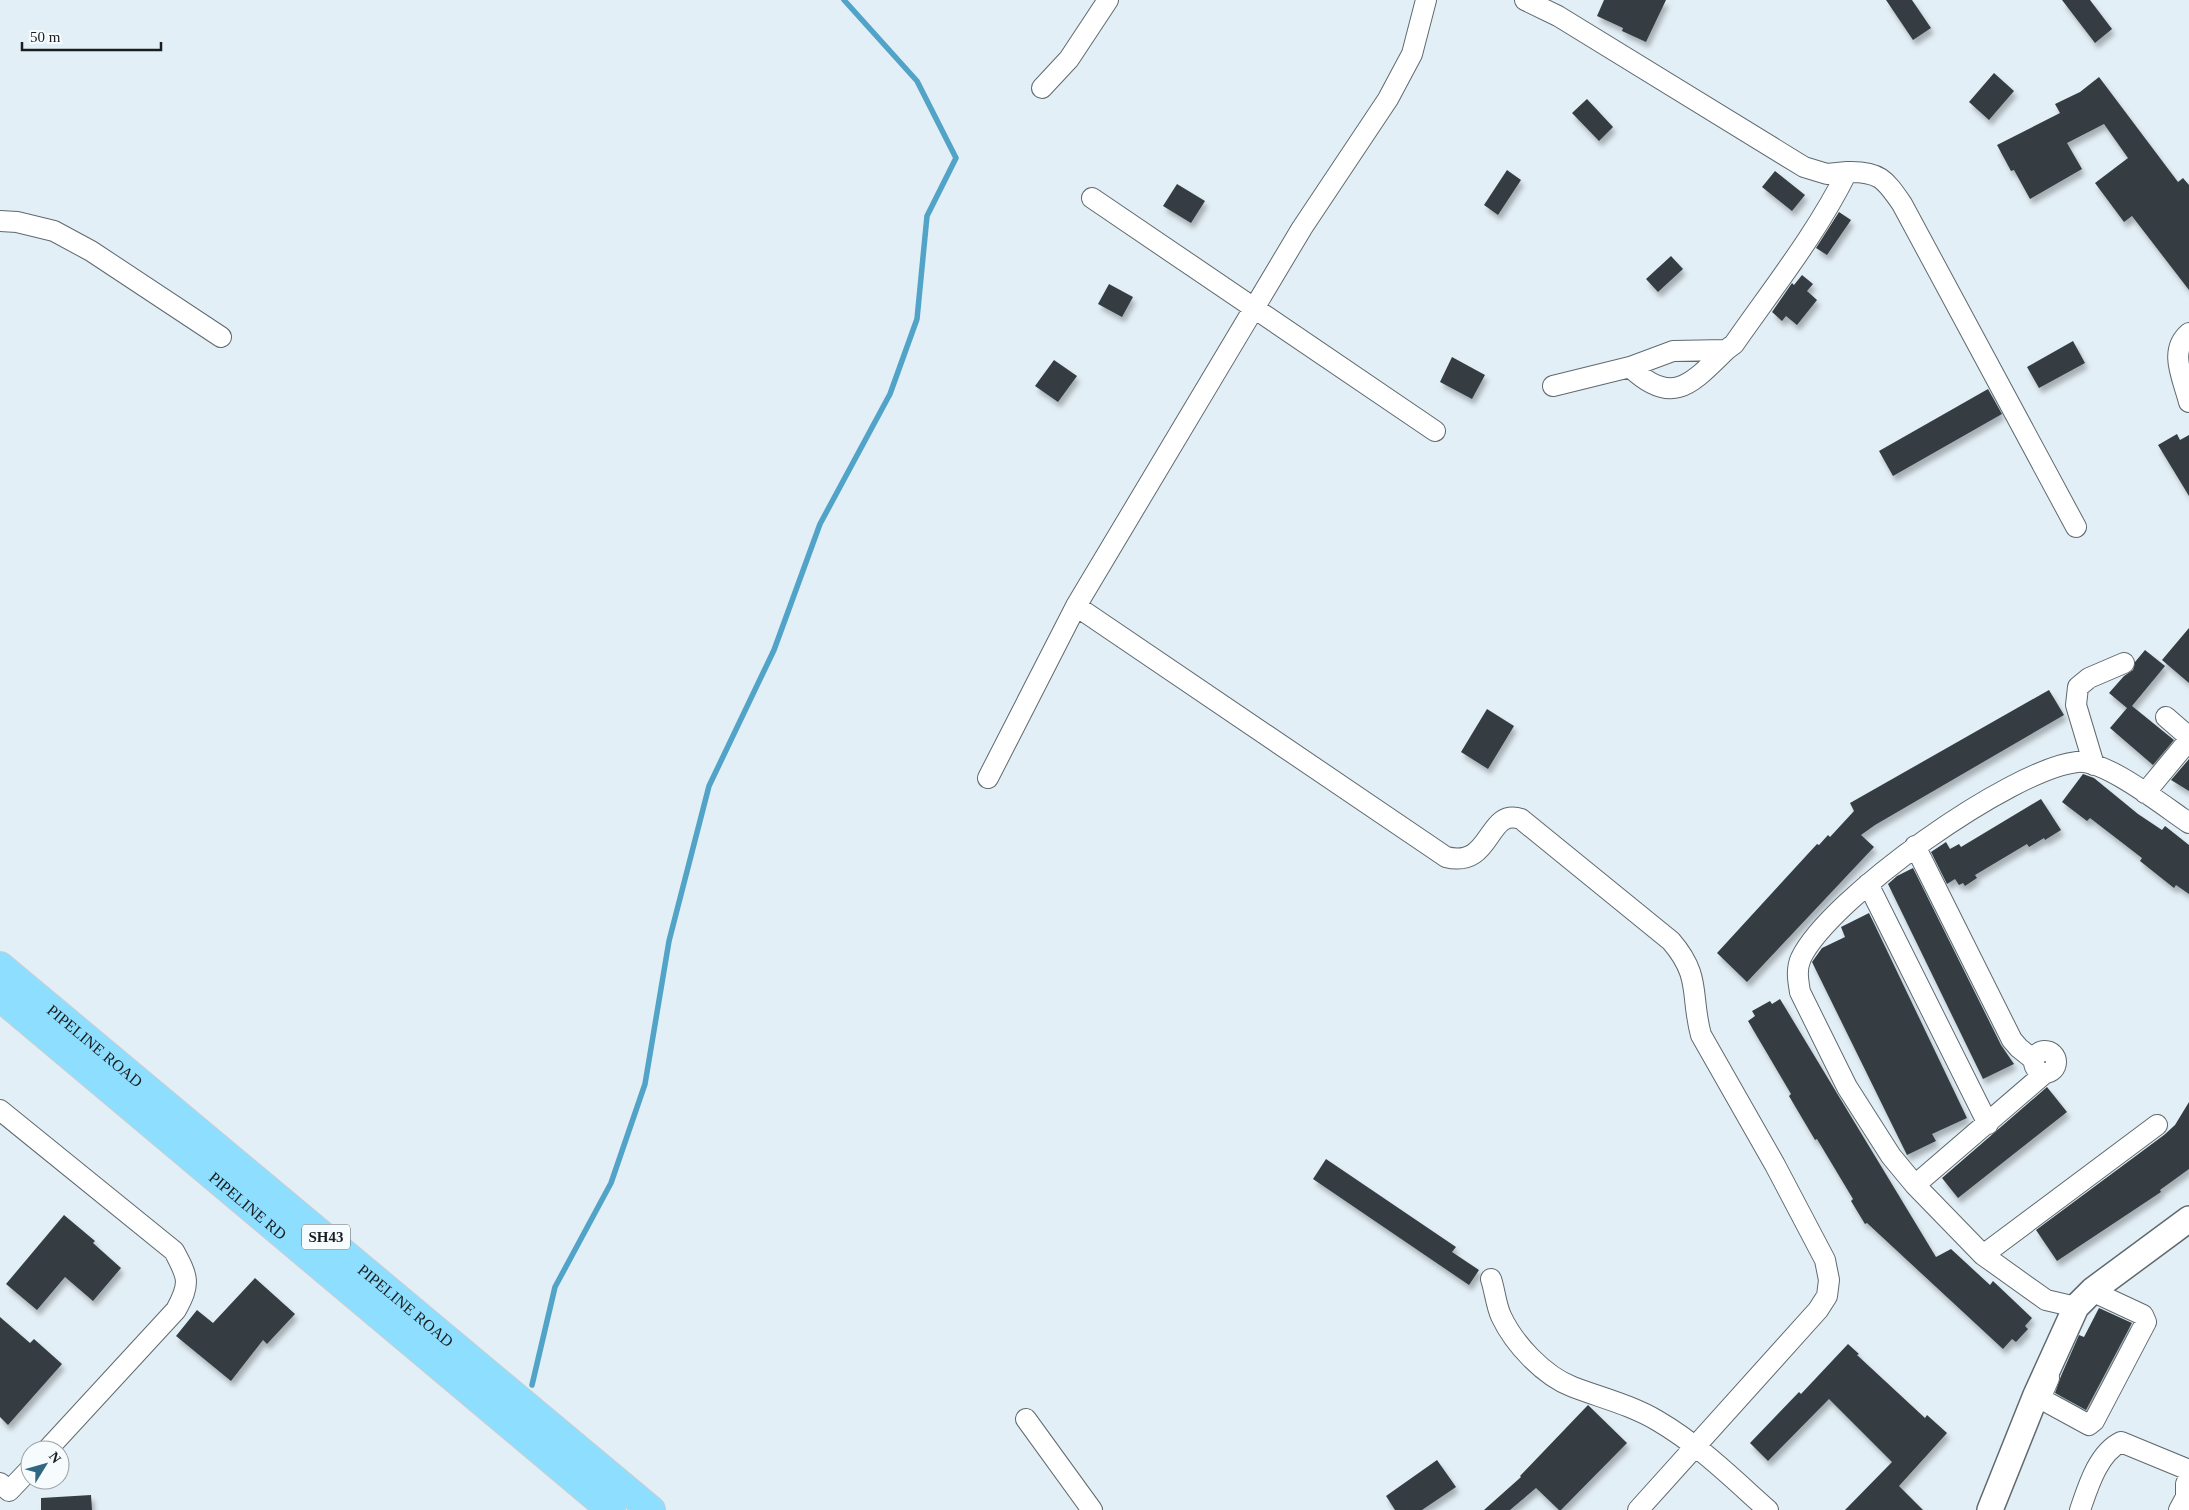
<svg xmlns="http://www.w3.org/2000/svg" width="2189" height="1510" font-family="'Times New Roman',serif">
	<defs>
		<filter id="shadow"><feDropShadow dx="3" dy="5.5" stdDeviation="2.5" flood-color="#0004"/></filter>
	</defs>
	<rect width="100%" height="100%" fill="#e3eff6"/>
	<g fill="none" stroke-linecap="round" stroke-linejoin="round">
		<path stroke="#51a3c7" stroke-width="5.5" d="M532 1385 555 1287 611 1183 645 1084 669 941 709 786 774 650 820 524 890 394 917 319 927 216 956 158 917 81 844 0"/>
	</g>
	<path fill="#343e43" filter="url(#shadow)" d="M1604 0H1666L1646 42 1622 31 1623 28 1597 16Z
		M1886 0H1912L1931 28 1913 40Z
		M2062 0H2090L2112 29 2095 43Z
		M1994 73 2014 91 1989 120 1969 102Z
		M2099 77 2178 182 2183 178 2189 185V290L2132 216 2124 222 2095 183 2128 158 2104 124 2067 143 2082 169 2030 199 2014 170 2011 171 1997 145 2060 113 2055 104 2080 92Z
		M1587 99 1613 127 1599 141 1572 113Z
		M1507 170 1521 180 1498 215 1484 205Z
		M1775 171 1805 195 1792 211 1762 187Z
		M1177 184 1205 201 1191 223 1163 206Z
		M1839 212 1851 220 1827 255 1816 248Z
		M1671 256 1683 269 1658 292 1646 279Z
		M1802 275 1813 284 1807 291 1817 300 1797 325 1786 316 1782 321 1772 312 1792 283 1794 285Z
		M1109 284 1133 297 1122 317 1098 304Z
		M2073 341 2085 363 2039 388 2027 367Z
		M1452 357 1485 375 1472 399 1440 382Z
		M1054 360 1077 376 1058 402 1035 386Z
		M1988 389 2002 414 1893 476 1879 451Z
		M2177 434 2180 440 2189 435V496L2158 445Z
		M2189 628V683L2162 660Z
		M2145 650 2165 666 2132 706 2174 740 2153 765 2110 728 2127 708 2109 693 2124 676 2133 670 2135 662Z
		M2049 690 2064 715 1875 825 1861 835 1874 847 1747 982 1717 953 1817 844 1819 845 1828 835 1830 837 1854 811 1850 803Z
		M1487 709 1514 726 1488 769 1461 752Z
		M2189 759V791L2171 780Z
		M2083 774 2094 778 2138 814 2162 830 2165 826 2189 845V894L2176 885 2174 888 2140 861 2142 858 2090 818 2087 821 2062 802Z
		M2041 799 2061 830 2045 840 2044 838 2029 847 2027 844 1975 875 1977 878 1965 886 1963 883 1959 885 1955 879 1947 884 1931 852 1946 842 1950 849 1959 844 1961 847Z
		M1913 868 2001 1045 2014 1064 1983 1079 1888 884 1897 876Z
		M1869 913 1967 1118 1932 1134 1936 1141 1907 1155 1812 962 1822 948 1845 937 1841 927Z
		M1780 999 1936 1257 1951 1249 1990 1285 1993 1281 2032 1318 2025 1326 2028 1329 2016 1342 2012 1339 2003 1349 1867 1223 1865 1224 1851 1201 1853 1199 1817 1139 1815 1140 1789 1096 1791 1094 1748 1021 1755 1016 1752 1011 1770 1001 1772 1004Z
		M2047 1087 2067 1112 1958 1198 1942 1178Z
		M2189 1102V1169L2160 1190 2161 1192 2057 1261 2036 1230 2164 1135 2175 1125Z
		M1326 1159 1456 1247 1452 1252 1479 1270 1469 1285 1313 1179Z
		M64 1215 95 1241 93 1243 121 1268 93 1301 65 1277 37 1310 6 1284Z
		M255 1278 295 1314 267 1344 263 1340 231 1381 176 1336 197 1310 213 1323Z
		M2099 1308 2132 1323 2086 1410 2055 1393 2061 1376 2079 1335 2084 1337Z
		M0 1317 30 1343 34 1339 62 1364 8 1425 0 1417Z
		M1848 1344 1859 1354 1857 1355 1925 1418 1927 1415 1947 1433 1899 1486 1923 1510H1845L1892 1462 1829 1399 1768 1461 1750 1443 1799 1392 1801 1394Z
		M1588 1405 1627 1443 1561 1510H1559L1536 1488 1510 1510H1484L1521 1477 1520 1476Z
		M1437 1460 1456 1487 1422 1510H1395L1386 1496Z
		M91 1495 92 1510H41V1498Z"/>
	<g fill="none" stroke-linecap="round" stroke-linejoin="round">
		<defs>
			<path id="minor" d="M1525 0 1558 16 1804 167 1827 174 1847 172C1817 233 1773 288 1734 344L1726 350 1673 351 1630 367 1553 386
				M1042 88 1069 59 1108 0
				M1847 172C1879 171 1885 179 1902 204L2076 527
				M1092 198 1435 431
				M0 221 17 222 54 231 91 251 221 337
				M2189 333C2168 351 2183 378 2189 402
				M1630 367C1673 408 1692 383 1726 350
				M1076 606 1446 857C1493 869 1486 807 1521 819L1671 941C1702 977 1690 995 1701 1035L1775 1165 1825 1260 1829 1280 1827 1296 1818 1310 1638 1510
				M2166 717 2189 737
				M2094 765 2076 705 2078 687 2089 678 2124 663
				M988 778 1076 606 1302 228 1388 99 1412 54 1426 0
				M2145 793 2189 740
				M1915 846 2012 1040 2019 1048 2034 1060
				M1868 884 1988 1124
				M2034 1062a11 11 0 1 1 22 0a11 11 0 1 1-22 0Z
				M0 1110 174 1251C188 1277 191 1283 176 1310L47 1450
				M1915 1185 2044 1074
				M1983 1255 2157 1125
				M1491 1279C1495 1291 1496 1305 1501 1316 1514 1344 1544 1376 1573 1387 1602 1398 1631 1405 1658 1421 1699 1445 1733 1479 1768 1510
				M2076 1307 2046 1300 1983 1255 1915 1185 1891 1156 1847 1087 1800 992C1798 980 1796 969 1801 958 1830 898 2011 769 2077 762 2105 759 2165 807 2189 823
				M2049 1378 2043 1392 2042 1397 2045 1401 2089 1425 2094 1421 2146 1322 2143 1315 2098 1294
				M1026 1419 1092 1510
				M0 1483 9 1491 30 1469
				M2080 1510C2088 1487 2098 1453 2121 1442L2189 1470
				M2179 1510 2186 1497V1484L2189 1478"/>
			<path id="tertiary" d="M1990 1510 2036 1395 2076 1307 2093 1290 2189 1219"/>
			<g id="primary">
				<path id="s1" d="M0 966 651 1510"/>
				<path id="s2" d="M0 997 611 1510"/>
			</g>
		</defs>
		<use href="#minor" stroke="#5f6a6f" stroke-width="22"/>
		<use href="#tertiary" stroke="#5f6a6f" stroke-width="28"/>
		<use href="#primary" stroke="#cccdce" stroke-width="30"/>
		<use href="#minor" stroke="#fff" stroke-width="20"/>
		<use href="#tertiary" stroke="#fff" stroke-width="25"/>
		<use href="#primary" stroke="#8edfff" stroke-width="28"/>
	</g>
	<g text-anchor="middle" stroke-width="5" stroke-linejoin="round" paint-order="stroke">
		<rect fill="#f6fbfe" stroke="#5b6062" stroke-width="1" x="302" y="1224.5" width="48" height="25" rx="4"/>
		<g font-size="15" font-weight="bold" fill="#191d1f">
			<text x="326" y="1242">SH43</text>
		</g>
		<g font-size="16" fill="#191d1f" stroke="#f6fbfe">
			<text dy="6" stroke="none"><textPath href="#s1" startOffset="124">PIPELINE ROAD</textPath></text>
			<text dy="6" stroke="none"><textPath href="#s2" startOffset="324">PIPELINE RD</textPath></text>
			<text dy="6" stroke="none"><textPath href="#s1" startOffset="529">PIPELINE ROAD</textPath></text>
		</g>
	</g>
	<g transform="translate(45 1465) rotate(53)"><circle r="24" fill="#f6fbfe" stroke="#9ea2a5"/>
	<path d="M0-4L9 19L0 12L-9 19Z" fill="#2f6882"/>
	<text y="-8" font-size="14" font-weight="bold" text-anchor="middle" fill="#191d1f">N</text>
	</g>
	<path d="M22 42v8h139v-8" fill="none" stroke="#191d1f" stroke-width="2.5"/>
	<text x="30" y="42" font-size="15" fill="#191d1f" stroke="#f6fbfe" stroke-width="4" paint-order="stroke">50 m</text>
</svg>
